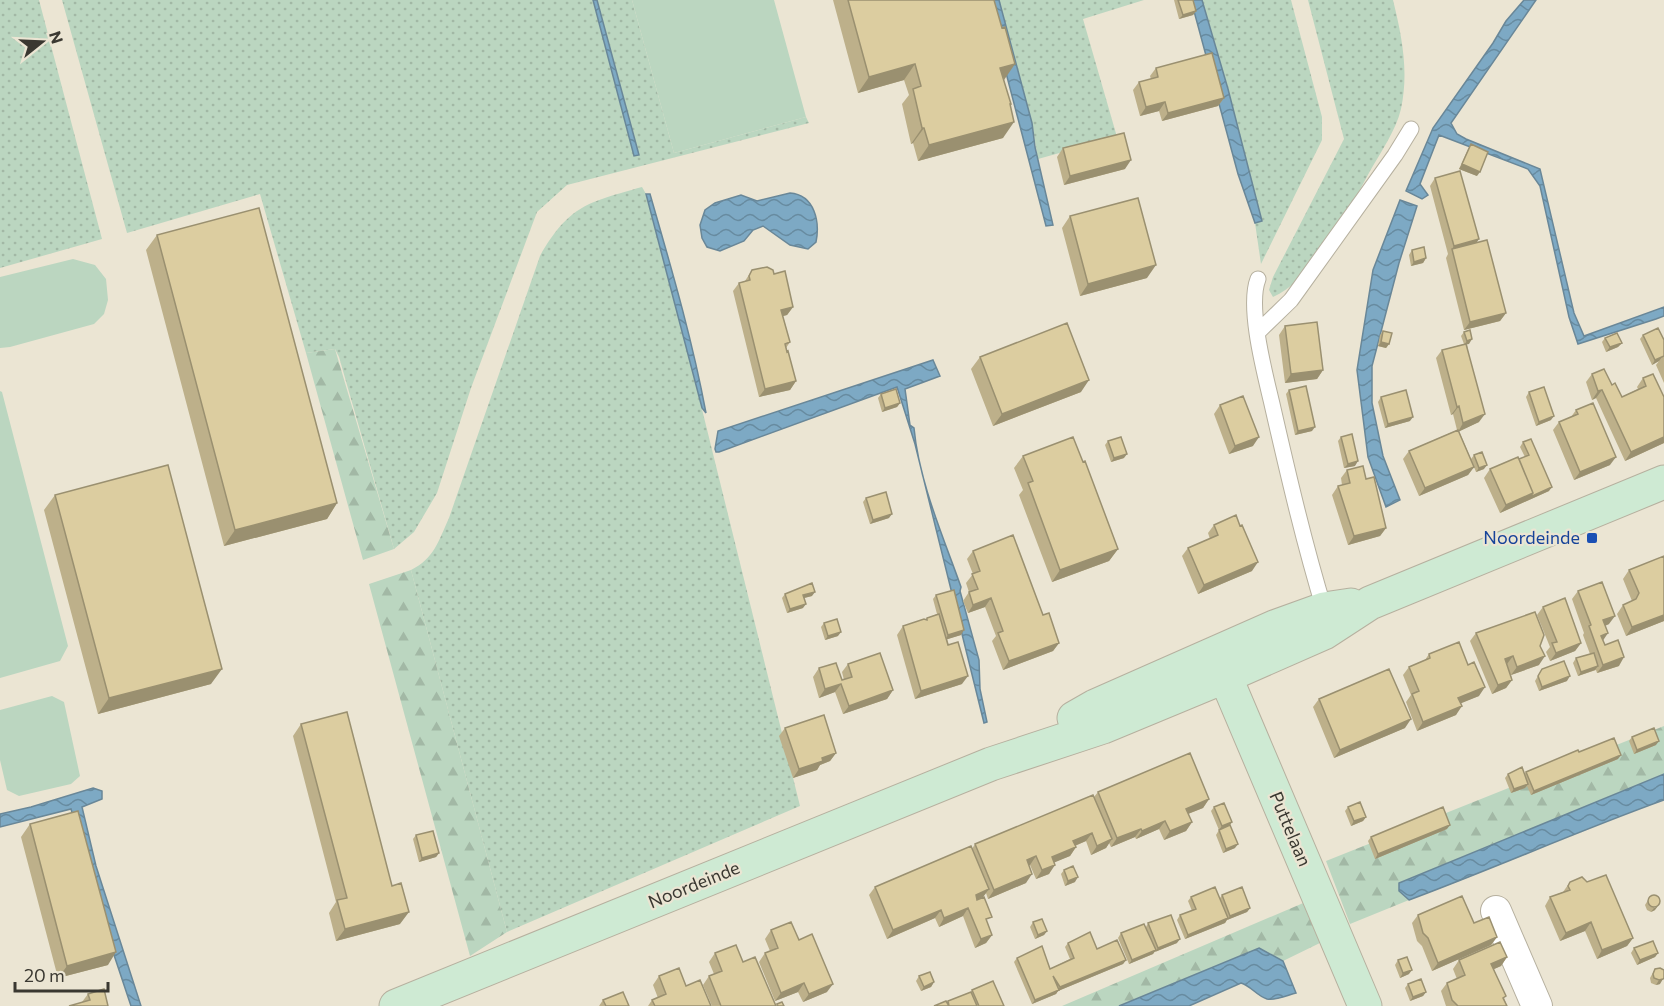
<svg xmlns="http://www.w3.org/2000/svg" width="1664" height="1006" font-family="Commissioner,sans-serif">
	<defs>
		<pattern id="grass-dots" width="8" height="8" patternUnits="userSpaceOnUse" patternTransform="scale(1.5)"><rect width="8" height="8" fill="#bbd6c0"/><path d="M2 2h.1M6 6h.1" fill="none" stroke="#a2b8a5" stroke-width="1.8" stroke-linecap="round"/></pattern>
		<pattern id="forest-firs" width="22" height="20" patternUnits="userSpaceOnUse" patternTransform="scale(1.5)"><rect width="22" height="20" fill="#bbd6c0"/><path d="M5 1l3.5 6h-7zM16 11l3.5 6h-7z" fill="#a2b8a5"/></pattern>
		<pattern id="water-waves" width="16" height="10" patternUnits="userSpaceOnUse" patternTransform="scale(1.5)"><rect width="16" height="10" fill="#7da9c4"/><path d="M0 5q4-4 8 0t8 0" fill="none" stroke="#678ba0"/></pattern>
	</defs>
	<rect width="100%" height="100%" fill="#ebe5d3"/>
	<path fill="url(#grass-dots)" d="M0 0H39L102 239 0 268Z
		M62 0H593L634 156 639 155 597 0H632L674 153 806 117 809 123 567 185 537 212 471 388 437 493 414 532 394 549 339 357 335 349 306 353 260 194 127 233Z
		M999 0H1144L1083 19 1117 137 1038 159 1032 123Z
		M1202 0H1291L1322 117V140L1261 264 1255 223 1261 221 1228 89Z
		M1308 0H1393C1402 37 1409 71 1401 109 1396 130 1381 152 1370 171 1349 210 1315 278 1273 297L1269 290 1273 277 1344 139Z
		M642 187 646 194 678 312 800 806 507 932 411 570C434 559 439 540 449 518L540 256C569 205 589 202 642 187Z"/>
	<path fill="url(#forest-firs)" d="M335 349 394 549 363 560 306 353Z
		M411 570 507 932 470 956 369 584Z
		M1664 726V774L1399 883V891L1409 900 1350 924 1326 861Z
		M1308 901 1324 941 1283 961 1259 948 1119 1006H1062Z"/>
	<path fill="#bbd6c0" d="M632 0H774L806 117 674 153Z
		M73 259 95 265 106 279 108 300 104 314 94 324 10 347 0 348V277Z
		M0 391 2 392 68 646 60 661 0 678Z
		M52 696 64 702 80 776 71 784 19 796 7 790 0 760V710Z"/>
	<path fill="url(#water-waves)" stroke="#698798" stroke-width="1.5" d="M593 0H597L639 155 634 156Z
		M987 0H999L1032 123 1035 147 1053 225 1046 226Z
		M1191 0H1202L1228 89 1262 221 1255 223 1238 174Z
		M1524 0H1536L1451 123 1457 134 1466 139 1540 169 1574 313 1584 336 1664 307V316L1656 319 1578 344 1569 317 1540 186 1528 169 1439 135 1420 184 1428 195 1422 199 1406 191 1433 128 1493 43 1506 21Z
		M790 193C815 195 820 222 816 242L808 249 790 245 763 226 753 230 744 241 720 251 707 247 702 238 700 225 705 210 715 203 741 195 757 201Z
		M646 194H650C671 267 692 338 706 413L702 408Z
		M1400 200 1417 206 1399 263 1372 366V403L1383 456 1400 500 1386 507 1368 457 1357 370 1373 270Z
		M933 360 940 376 905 389 910 425 914 428C919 482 943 536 961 587L960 591 979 660 980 689 987 722 984 723 915 444 897 387 719 452H716L715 449 718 431Z
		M1664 774V800C1578 831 1495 868 1409 900L1399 891V883Z
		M93 788 102 791V799L82 807 96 866 141 1006H131L114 955 71 809 0 827V814L31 807Z
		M1259 948 1283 961 1296 993C1288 995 1275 1001 1267 999 1257 996 1251 986 1241 983L1189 1006H1119Z"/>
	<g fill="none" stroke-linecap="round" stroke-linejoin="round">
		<defs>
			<path id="lane" d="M1258 279C1247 307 1265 374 1272 404 1288 474 1304 543 1325 612
				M1258 332 1291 300 1395 155 1411 129"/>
			<path id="street" d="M1496 911 1537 1006"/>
			<path id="secondary" d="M1217 657 1365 1006
				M1074 718 1095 706 1274 627 1324 609 1351 605
				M396 1006 991 764 1103 727 1226 676 1324 633 1370 603 1664 482"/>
		</defs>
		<use href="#lane" stroke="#b6b09f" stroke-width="17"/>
		<use href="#street" stroke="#b6b09f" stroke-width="32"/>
		<use href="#secondary" stroke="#b6b09f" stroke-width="35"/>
		<use href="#lane" stroke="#fff" stroke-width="15"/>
		<use href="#street" stroke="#fff" stroke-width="30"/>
		<use href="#secondary" stroke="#ceead3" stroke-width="33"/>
	</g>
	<path fill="#bdb08a" d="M833 0H994L1004 80 1010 106 1003 138 918 161 913 143 911 144 902 104 909 95 904 80 858 93Z
		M1174 0H1193L1196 11 1193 15 1179 19Z
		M1156 68 1224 98 1218 106 1162 121 1159 111 1140 116 1133 90 1139 82 1151 79 1150 76Z
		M1471 144 1477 176 1459 169 1468 149Z
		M1063 148 1125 169 1064 185 1057 157Z
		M1435 178 1476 243 1506 313 1500 321 1464 330 1446 258 1448 254 1430 186Z
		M1070 216 1147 278 1080 296 1062 228Z
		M157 235 337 503 327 519 224 546 146 250Z
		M1412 250 1426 258 1423 263 1411 266 1409 255Z
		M752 270 774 274 793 307 787 315 783 316 790 342 786 348 796 381 790 390 759 397 733 291 739 283 745 281Z
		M1285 326 1323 370 1317 379 1285 383 1279 335Z
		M1383 331 1389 344 1386 348 1378 346 1380 335Z
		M1464 332 1469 344H1467L1479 422 1459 431 1471 459 1474 455 1484 469 1476 472 1474 467 1468 475 1419 496 1403 459 1409 451 1457 430 1453 414 1451 415 1436 358 1442 350 1464 344 1461 336Z
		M1643 335 1664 340V383L1656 365 1659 361 1652 365 1640 339Z
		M1605 338 1622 343 1618 347 1606 352 1602 342Z
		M980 357 1081 392 993 426 971 369Z
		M1592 374 1612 385 1622 397 1638 389 1637 387 1643 378 1653 374 1664 443 1625 461 1596 398 1592 400 1586 382Z
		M1289 390 1312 431 1295 435 1286 394Z
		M1529 392 1551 420 1536 426 1526 397Z
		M881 394 900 403 897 407 882 412 878 398Z
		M1381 397 1410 421 1385 428 1378 402Z
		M1220 405 1253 446 1229 454 1214 414Z
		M1576 410 1610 465 1574 480 1553 430 1559 422 1571 417Z
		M1341 437 1355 466 1344 468 1338 441Z
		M1108 441 1124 458 1111 462 1105 445Z
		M1523 442 1549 491 1500 513 1484 478 1490 469 1525 457 1520 447Z
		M1023 456 1118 549 1109 561 1052 582 1019 495 1023 490 1014 468Z
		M1347 470 1366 479 1386 528 1380 536 1348 545 1332 495 1338 486 1342 485 1341 478Z
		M55 495 211 684 98 714 44 510Z
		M866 498 889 518 870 524 863 502Z
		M1214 525 1252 571 1198 594 1182 556 1188 548 1210 539 1208 533Z
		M973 551 1043 615 1059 643 1053 651 1003 670 992 641 996 636 985 607 968 613 963 601 969 592 966 583 973 574 967 559Z
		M1629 570 1664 621 1626 636 1617 614 1623 605 1632 601 1623 579Z
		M1578 591 1609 624 1605 626 1603 640 1605 645 1619 666 1597 673 1596 670 1578 676 1573 663 1576 658 1590 654 1583 635 1584 633 1572 599Z
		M785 594 812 596 804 598 803 608 787 613 782 598Z
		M936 595 961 635 947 639 962 684 915 699 897 635 903 626 925 620 927 618 937 614 933 599Z
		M1543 607 1581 643 1575 651 1550 661 1546 652 1550 647 1537 615Z
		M824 623 838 636 825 640 821 627Z
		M1476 633 1540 646 1539 665 1511 675 1512 680 1506 688 1492 694 1470 641Z
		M1429 654 1479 696 1460 703 1456 715 1417 731 1406 702 1411 695 1403 675 1409 667 1425 660Z
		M848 664 893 690 887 699 843 714 835 692 819 698 813 677 819 668 842 680H844L842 672Z
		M1542 669 1567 681 1539 691 1535 681Z
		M1319 699 1405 728 1334 758 1313 707Z
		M301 724 400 924 336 941 329 913 336 902 293 736Z
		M785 728 836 753 830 761 820 765 817 770 793 778 779 736Z
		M1632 737 1656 745 1634 754 1629 741Z
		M1579 752 1618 759 1531 795 1527 786 1525 788 1511 793 1505 778 1508 774 1525 773 1526 772Z
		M1098 792 1209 799 1203 808 1188 814 1192 822 1186 831 1164 840 1159 829 1136 839 1135 837 1111 847 1109 843 1106 848 1091 855 1086 841 1075 846 1076 847 1070 856 1054 862 1049 874 1036 879 1030 865 1028 866 1026 883 988 899 986 893 983 897 987 923 992 935 986 943 975 948 963 916 939 927 935 918 887 939 869 895 875 887 972 849 975 844 1094 797Z
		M1214 807 1232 822 1229 826 1235 848 1223 853 1216 835 1219 830 1211 811Z
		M1348 807 1366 817 1363 821 1351 826 1345 811Z
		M30 824 108 965 58 978 21 837Z
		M1447 829 1375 859 1368 841 1371 837Z
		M416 835 439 853 436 857 419 862 413 839Z
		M1064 870 1075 882 1065 886 1061 874Z
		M1570 882 1633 938 1627 946 1597 959 1585 931 1560 941 1545 906 1550 897 1563 892Z
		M1222 895 1250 908 1247 912 1227 920 1225 923 1185 939 1177 920 1180 915 1192 911 1188 901 1191 897 1220 898Z
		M1650 897 1655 910 1651 912 1647 910 1645 905Z
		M1418 915 1474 923 1497 937 1491 945 1432 971 1422 946 1417 941 1412 923Z
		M1033 922 1047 931 1044 935 1035 939 1030 927Z
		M1148 923 1177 943 1154 952 1153 954 1129 964 1118 938 1121 933 1146 927Z
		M771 930 799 940 827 992 803 1002 798 992 775 1001 759 962 765 953 770 951 765 939Z
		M1068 943 1097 949 1126 960 1123 964 1058 991 1056 994 1032 1004 1014 962 1017 958 1050 969 1070 959 1065 947Z
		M1634 948 1658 953 1655 957 1637 965 1631 953Z
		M715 953 743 962 776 1006 777 1004 784 1006H712L703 985 709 976 714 974 709 962Z
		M1507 957 1501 966 1494 969 1507 1006H1446L1441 991 1447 983 1457 979 1453 969 1459 960Z
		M1398 960 1409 974 1400 978 1395 965Z
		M1655 969 1660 984 1656 985 1651 983 1650 978Z
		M659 976 686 986 711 1006H648L652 1000 658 998 653 985Z
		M919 976 934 982 931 987 921 991 916 981Z
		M1408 984 1426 992 1423 996 1410 1001 1405 988Z
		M972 990 1004 1006H934L947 1003 948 1001 971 992Z
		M88 994 108 1006 82 1002Z
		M603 1000 629 1006H599Z"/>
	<path fill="#9a9070" d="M1196 11 1193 15 1179 19 1183 15Z
		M915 64 904 80 858 93 869 77Z
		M1015 64 1004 80 1000 68Z
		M1224 98 1218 106 1162 121 1168 113Z
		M1165 102 1159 111 1140 116 1146 107Z
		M1014 122 1003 138 918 161 929 145Z
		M922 128H924L913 143 911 144Z
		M1131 160 1125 169 1064 185 1070 176Z
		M1462 164 1480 172 1477 176 1459 169Z
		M1479 239 1473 248 1452 249 1448 255 1454 246Z
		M1426 258 1423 263 1411 266 1414 262Z
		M1156 265 1147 278 1080 296 1088 284Z
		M793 307 787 315 775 318 781 310Z
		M1506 313 1500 321 1464 330 1470 322Z
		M1472 339 1469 344 1464 345 1467 341Z
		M1381 342 1389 344 1386 348 1378 346Z
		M1622 343 1618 347 1606 352 1610 347Z
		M1662 357 1659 361 1652 365 1655 360Z
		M1323 370 1317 379 1285 383 1291 374Z
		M1089 380 1081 392 993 426 1002 414Z
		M796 381 790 390 759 397 765 389Z
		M1602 390 1596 398 1592 400 1598 391Z
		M900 403 897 407 882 412 885 408Z
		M1459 406 1453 414 1451 415 1457 407Z
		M1485 414 1479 422 1458 432 1463 423Z
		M1554 416 1551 420 1536 426 1539 422Z
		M1413 417 1410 421 1385 428 1388 424Z
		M1315 427 1312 431 1295 435 1298 431Z
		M1259 437 1253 446 1229 454 1235 446Z
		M1664 437V443L1625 461 1631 452Z
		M1127 454 1124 458 1111 462 1114 458Z
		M1616 457 1610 465 1574 480 1580 472Z
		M1358 461 1355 466 1344 468 1348 464Z
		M1487 465 1484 469 1476 472 1479 468Z
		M1474 467 1468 475 1419 496 1425 488Z
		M1552 487 1549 491 1500 513 1506 505 1533 493Z
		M337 503 327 519 224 546 235 530Z
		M892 514 889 518 870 524 873 520Z
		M1386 528 1380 536 1348 545 1354 536Z
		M1118 549 1109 561 1052 582 1060 570Z
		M1258 562 1252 571 1198 594 1204 585Z
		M815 592 812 596 800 599 803 595Z
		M991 598 985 607 968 613 973 605Z
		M806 604 803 608 787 613 790 609Z
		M1664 615V621L1626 636 1632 627Z
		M1615 616 1609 624 1597 629 1603 620Z
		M964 630 961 635 945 640 948 635Z
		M841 632 838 636 825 640 828 636Z
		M1608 633 1602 642 1601 636Z
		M1059 643 1053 651 1003 670 1009 661Z
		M1581 643 1575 651 1550 661 1556 653Z
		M1513 656 1507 664 1505 659Z
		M1545 656 1539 665 1511 675 1517 667Z
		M1624 657 1619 666 1597 673 1603 665Z
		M1598 666 1595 670 1578 676 1581 672Z
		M222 669 211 684 98 714 109 698Z
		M968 676 962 684 915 699 921 691Z
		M1570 676 1567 681 1539 691 1542 687Z
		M1512 680 1506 688 1492 694 1498 685Z
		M841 684 835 692 819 698 825 689Z
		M1485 687 1479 696 1452 707 1458 698Z
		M893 690 887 699 843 714 849 706Z
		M1462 706 1456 715 1417 731 1423 722Z
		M1411 719 1405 728 1334 758 1340 750Z
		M1659 741 1656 745 1634 754 1637 750Z
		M836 753 830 761 820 765 817 770 793 778 799 769 822 758Z
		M1621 755 1618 759 1531 795 1534 791Z
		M1528 784 1525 788 1511 793 1514 789Z
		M1209 799 1203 808 1180 817 1186 809Z
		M1366 817 1363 821 1351 826 1354 821Z
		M1165 821 1159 829 1136 839 1142 831Z
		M1192 822 1186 831 1164 840 1170 831Z
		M1232 822 1229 826 1219 830 1222 826Z
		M1450 825 1447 829 1375 859 1378 854Z
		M1141 829 1135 837 1111 847 1117 838Z
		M1092 833 1086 841 1067 849 1073 841Z
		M1112 839 1106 848 1091 855 1097 846Z
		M1238 844 1235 848 1223 853 1226 849Z
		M1076 847 1070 856 1046 866 1052 857Z
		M439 853 436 857 419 862 422 858Z
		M1036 856 1030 865 1021 869 1027 860Z
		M1055 865 1049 874 1036 879 1042 870Z
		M1032 874 1026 883 988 899 994 890Z
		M1078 877 1075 882 1065 886 1068 881Z
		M989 889 983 897 970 903 976 895Z
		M1658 906 1655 910 1651 912 1654 908Z
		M968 908 963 916 939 927 944 918Z
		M1250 908 1247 912 1227 920 1230 916Z
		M941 910 935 918 887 939 893 930Z
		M409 912 400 924 336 941 345 929Z
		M1228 918 1225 923 1185 939 1188 935Z
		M1591 922 1585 931 1560 941 1566 933Z
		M1047 931 1044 935 1035 939 1038 935Z
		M992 935 986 943 975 948 981 939Z
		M1497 937 1491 945 1432 971 1438 963Z
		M1633 938 1627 946 1597 959 1602 950Z
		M1180 939 1177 943 1155 952 1158 948Z
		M1156 950 1153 954 1129 964 1132 960Z
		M116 952 108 965 58 978 67 966Z
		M1658 953 1655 957 1637 965 1640 960Z
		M1507 957 1501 966 1485 973 1491 964Z
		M1126 960 1123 964 1058 991 1056 994 1032 1004 1035 1000 1058 990 1060 987Z
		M1412 970 1409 974 1400 978 1403 973Z
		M1663 979 1660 984 1656 985 1659 980Z
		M934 982 931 987 921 991 924 987Z
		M804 983 798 992 775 1001 781 993Z
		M833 984 827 992 803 1002 809 994Z
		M1426 992 1423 996 1410 1001 1413 997Z"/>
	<path fill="#dccda0" stroke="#9a9070" stroke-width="1.5" d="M848 0H994L1002 28 1005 27 1015 64 1000 68 1011 104H1010L1014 122 929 145 924 128H922L913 89 921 86 915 64 869 77Z
		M1178 0H1193L1196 11 1183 15Z
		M1212 53 1224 98 1168 113 1165 102 1146 107 1139 82 1158 77 1156 68Z
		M1124 133 1131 160 1070 176 1063 148Z
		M1471 144 1488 152 1480 172 1462 164Z
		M1460 171 1479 239 1454 246 1435 178Z
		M1138 198 1156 265 1088 284 1070 216Z
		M259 208 337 503 235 530 157 235Z
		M1487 240 1506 313 1470 322 1452 249Z
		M1424 247 1426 258 1414 262 1412 250Z
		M767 267 773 270 774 274 785 271 793 307 781 310 790 342 785 344 787 352 788 351 796 381 765 389 739 283 750 280 749 276 752 270Z
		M1317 322 1323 370 1291 374 1285 326Z
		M1067 323 1089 380 1002 414 980 357Z
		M1658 328 1664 340V356L1655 360 1643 335Z
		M1470 330 1472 339 1467 341 1464 332Z
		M1383 331 1392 333 1389 344 1381 342Z
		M1617 333 1622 343 1610 347 1605 338Z
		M1466 344 1485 414 1463 423 1459 406 1457 407 1442 350Z
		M1604 369 1612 385 1615 383 1622 397 1646 386 1643 378 1653 374 1664 397V437L1631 452 1602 390 1598 391 1592 374Z
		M1306 386 1315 427 1298 431 1289 390Z
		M1544 387 1554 416 1539 422 1529 392Z
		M896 389 900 403 885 408 881 394Z
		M1406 390 1413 417 1388 424 1381 397Z
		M1243 396 1259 437 1235 446 1220 405Z
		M1593 403 1616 457 1580 472 1559 422 1578 414 1576 410Z
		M1458 430 1474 467 1425 488 1409 451Z
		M1352 434 1358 461 1348 464 1341 437Z
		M1073 437 1083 462 1085 461 1118 549 1060 570 1028 483 1033 481 1023 456Z
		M1121 437 1127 454 1114 458 1108 441Z
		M1531 439 1552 487 1530 497 1533 493 1519 459 1529 455 1523 442Z
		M1482 452 1487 465 1479 468 1474 455Z
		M1518 457 1533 493 1506 505 1490 469Z
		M168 465 222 669 109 698 55 495Z
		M1363 466 1366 479 1374 477 1386 528 1354 536 1338 486 1350 483 1347 470Z
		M886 492 892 514 873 520 866 498Z
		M1236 515 1240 526 1242 525 1258 562 1204 585 1188 548 1218 535 1214 525Z
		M1013 535 1043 615 1049 613 1059 643 1009 661 998 633 1003 631 991 598 973 605 969 592 978 589 972 574 980 571 973 551Z
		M1664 556V615L1632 627 1623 605 1636 599 1639 593 1629 570Z
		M1602 582 1615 616 1603 620 1608 633 1601 636 1605 645 1618 640 1624 657 1603 665 1589 626 1591 625 1578 591Z
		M812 583 815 592 803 595 806 604 790 609 785 594Z
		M954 590 964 630 948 635 936 595Z
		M1565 598 1581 643 1556 653 1552 643 1557 642 1543 607Z
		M1535 612 1544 635 1540 646 1545 656 1517 667 1513 656 1505 659 1512 680 1498 685 1476 633Z
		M939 614 948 645 958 642 968 676 921 691 903 626 924 619 927 620V618Z
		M837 619 841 632 828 636 824 623Z
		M1459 642 1468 665 1474 662 1485 687 1458 698 1462 706 1423 722 1412 694 1419 691 1409 667 1430 658 1429 654Z
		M880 653 893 690 849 706 841 684 825 689 819 668 836 663 842 680 852 677 848 664Z
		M1594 653 1598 666 1581 672 1576 658Z
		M1564 661 1570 676 1542 687 1538 676 1542 669Z
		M1389 669 1411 719 1340 750 1319 699Z
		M347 712 392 886 401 883 409 912 345 929 337 900 347 898 301 724Z
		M824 715 836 753 822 758 823 761 799 769 785 728Z
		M1654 728 1659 741 1637 750 1632 737Z
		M1614 738 1621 755 1534 791 1526 772 1578 750 1579 752Z
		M1190 753 1209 799 1186 809 1192 822 1170 831 1165 821 1142 831 1141 829 1117 838 1098 792Z
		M1522 767 1528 784 1514 789 1508 774Z
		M1093 795 1112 839 1097 846 1092 833 1073 841 1076 847 1052 857 1055 865 1042 870 1036 856 1027 860 1032 874 994 890 975 844Z
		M1360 802 1366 817 1354 821 1348 807Z
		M1224 803 1232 822 1222 826 1214 807Z
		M1443 807 1450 825 1378 854 1371 837Z
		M78 811 116 952 67 966 30 824Z
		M1230 825 1238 844 1226 849 1219 830Z
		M433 831 439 853 422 858 416 835Z
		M971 846 989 889 976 895 977 900 984 897 992 917 986 919 992 935 981 939 968 908 944 918 941 910 893 930 875 887Z
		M1073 866 1078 877 1068 881 1064 870Z
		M1606 875 1633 938 1602 950 1591 922 1566 933 1550 897 1570 890 1568 886 1570 882 1582 877 1587 882Z
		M1215 887 1228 918 1188 935 1180 915 1196 909 1191 897Z
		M1242 887 1250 908 1230 916 1222 895Z
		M1648 901a6 6 0 1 1 12 0a6 6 0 1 1-12 0Z
		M1462 896 1474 923 1489 917 1497 937 1438 963 1428 938 1423 933 1418 915Z
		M1171 915 1180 939 1158 948 1148 923Z
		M1042 919 1047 931 1038 935 1033 922Z
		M791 922 799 940 812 934 833 984 809 994 804 983 781 993 765 953 778 948 771 930Z
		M1144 924 1156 950 1132 960 1121 933Z
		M1090 932 1097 949 1117 940 1126 960 1060 987 1053 976 1059 990 1035 1000 1017 958 1042 946 1050 969 1074 958 1068 943Z
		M1653 941 1658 953 1640 960 1634 948Z
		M1500 942 1507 957 1491 964 1506 996 1503 998 1507 1006H1458L1452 1000 1447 983 1465 975 1459 960Z
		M736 945 743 962 755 957 776 1006H721L709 976 722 971 715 953Z
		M1407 957 1412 970 1403 973 1398 960Z
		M679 968 686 986 700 980 711 1006H655L652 1000 666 994 659 976Z
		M1660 968 1664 970V978L1663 979 1659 980 1654 978 1653 974 1655 969Z
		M930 972 934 982 924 987 919 976Z
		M1421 979 1426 992 1413 997 1408 984Z
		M993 981 1004 1006H979L972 990Z
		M104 989 108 1006H69L90 1000 88 994Z
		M623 992 629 1006H606L603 1000Z
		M971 992 977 1006H949L948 1001Z
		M946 1001 949 1006H934Z
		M782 1002 784 1006H778L777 1004Z"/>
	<rect fill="#1a4fb4" stroke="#ebe5d3" stroke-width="2" x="1586" y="532" width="12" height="12" rx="3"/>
	<g text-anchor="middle" stroke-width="4.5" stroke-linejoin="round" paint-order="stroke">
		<g font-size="18" fill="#164399" stroke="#ebe5d3" text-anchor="end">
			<text x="1580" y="544">Noordeinde</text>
		</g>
		<g font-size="18" fill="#3a3831" stroke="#ebe5d3">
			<text transform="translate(1290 829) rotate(67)" y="6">Puttelaan</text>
			<text transform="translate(694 885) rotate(-22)" y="6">Noordeinde</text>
		</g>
	</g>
	<g transform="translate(42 42) rotate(72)" stroke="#ebe5d3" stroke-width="4.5" paint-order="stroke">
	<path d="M0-4.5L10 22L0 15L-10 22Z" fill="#3a3831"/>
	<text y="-9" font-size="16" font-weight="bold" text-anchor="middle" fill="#3a3831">N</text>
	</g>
	<path d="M15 982v9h93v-9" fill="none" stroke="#3a3831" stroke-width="3"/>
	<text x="24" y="982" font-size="18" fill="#3a3831" stroke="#ebe5d3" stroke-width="4.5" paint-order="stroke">20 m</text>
</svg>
